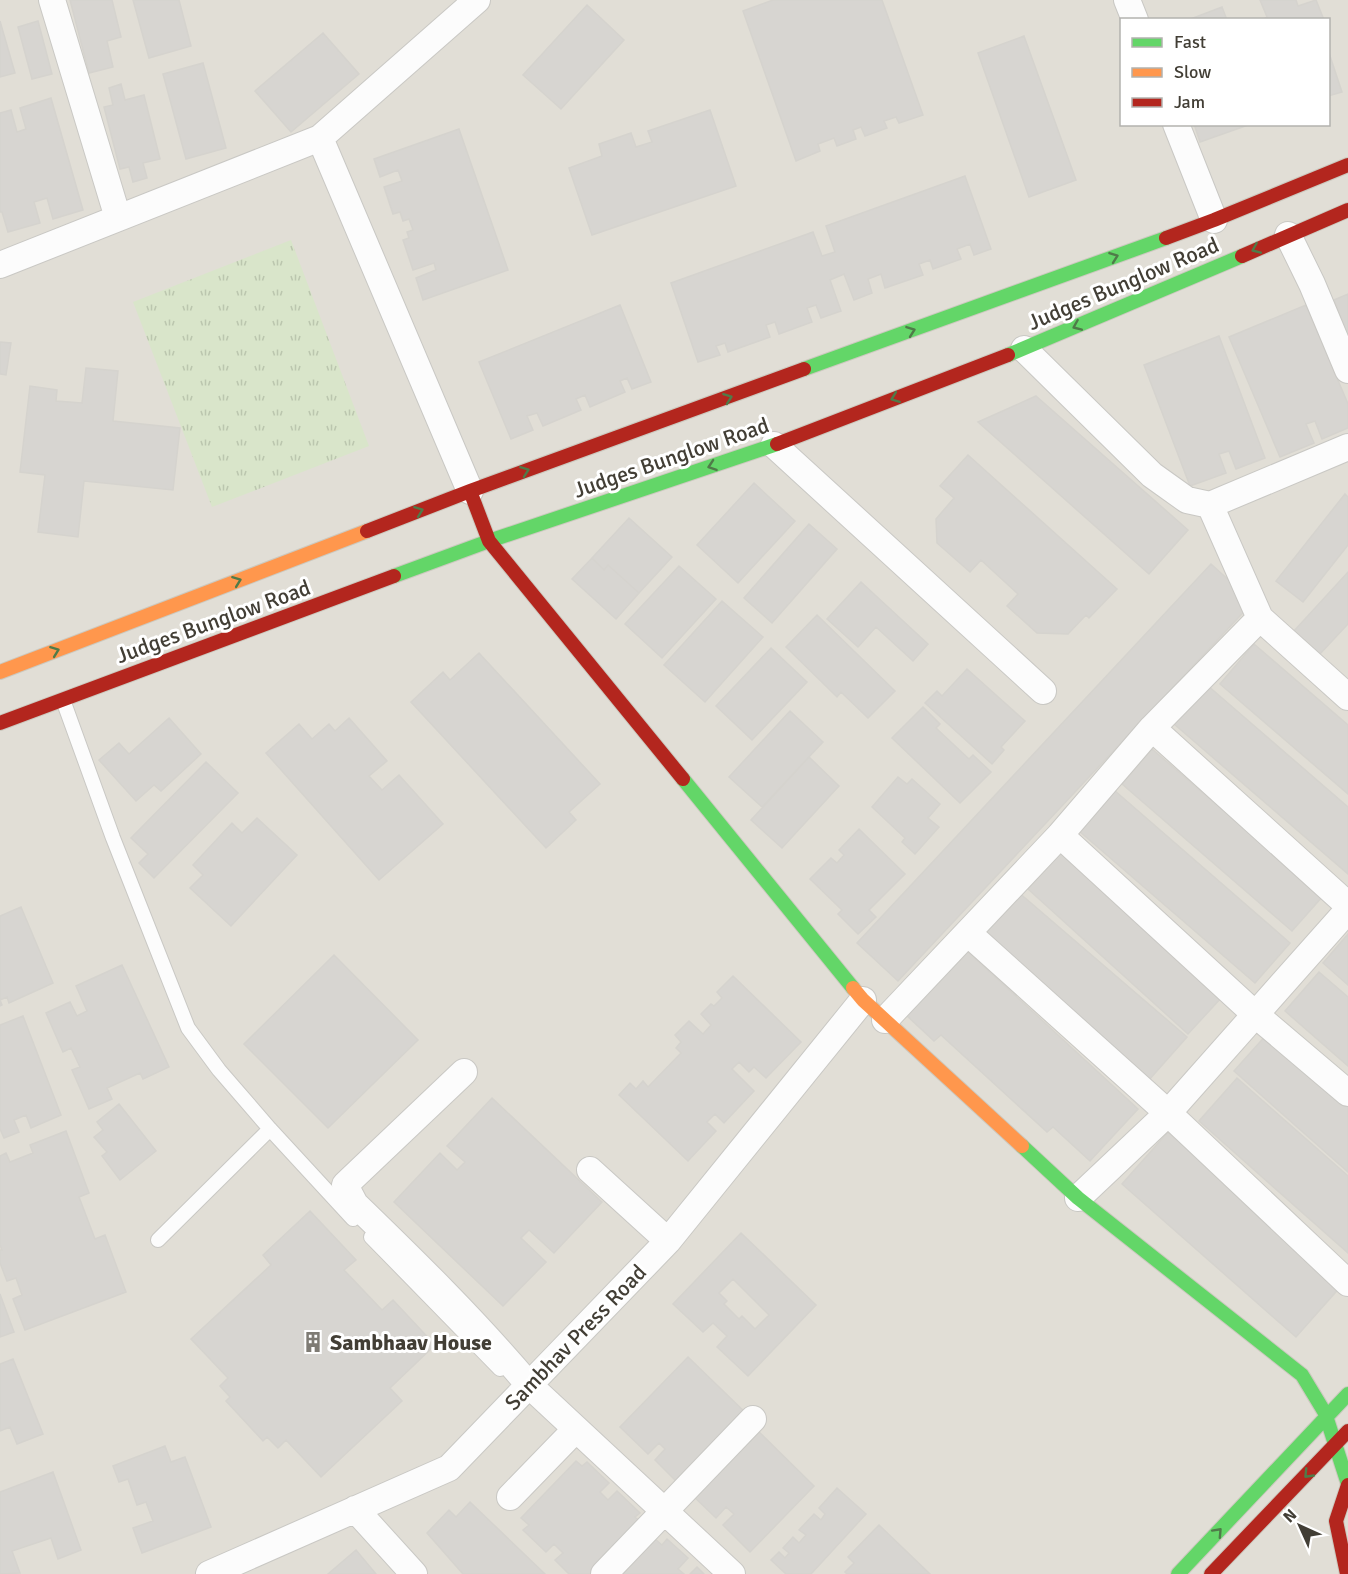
<svg xmlns="http://www.w3.org/2000/svg" width="1348" height="1574" font-family="Signika,sans-serif">
	<defs>
		<pattern id="grass-tufts" width="24" height="20" patternUnits="userSpaceOnUse" patternTransform="scale(1.5)"><rect width="24" height="20" fill="#d9e5ca"/><path d="M3 7l-1-3M5 7V3M7 7l1-3M15 17l-1-3M17 17v-4M19 17l1-3" fill="none" stroke="#bbc6ae"/></pattern>
	</defs>
	<rect width="100%" height="100%" fill="#edece8"/>
	<path fill="#e1ded6" fill-rule="evenodd" d="M0 0H1348V1574H0ZM1122 20H1328V124H1122Z"/>
	<path fill="url(#grass-tufts)" d="M291 240 369 446 212 507 133 302Z"/>
	<path fill="#d7d5d1" stroke="#d5d3ce" stroke-width="1.5" fill-rule="evenodd" d="M70 0H112L121 37 107 41 113 67 89 73Z
		M133 0H179L191 46 149 58Z
		M773 0H882L923 115 899 123 896 117 884 121 887 128 865 136 861 127 853 130 856 139 837 146 834 138 818 144 820 151 796 161 743 11Z
		M1260 0H1296L1298 6 1316 0 1324 20H1262L1267 17Z
		M587 5 624 40 561 109 523 75Z
		M1222 7 1227 20H1188Z
		M0 21 15 73 0 77Z
		M38 21 52 74 32 79 18 27Z
		M323 33 359 74 291 132 255 91Z
		M1024 36 1076 180 1029 197 978 53Z
		M1328 50 1342 92 1328 96Z
		M203 63 226 148 186 159 163 74Z
		M121 84 125 100 144 95 160 159 143 163 147 178 133 182 129 167 120 169 104 107 113 105 109 88Z
		M51 98 83 210 53 219 47 198 34 202 40 223 8 232 2 212H0V113L11 110 17 132 26 129 20 108Z
		M710 110 736 186 592 235 569 168 602 156 599 144 631 133 636 147 652 142 648 131Z
		M1194 124H1251L1200 142Z
		M459 129 508 270 423 300 416 278 436 270 434 263 413 270 403 240 409 238 407 232 413 230 409 219 403 221 400 212 393 214 384 187 402 181 398 170 380 177 374 159Z
		M965 176 991 249 974 255 970 244 957 249 961 259 933 269 930 260 919 264 923 275 885 288 881 274 868 279 872 293 854 300 844 274 830 280 841 311 821 318 816 305 807 308 812 322 779 334 775 322 766 325 770 337 728 352 725 343 716 346 720 355 698 362 671 283 813 232 822 256 835 252 826 226Z
		M1348 294V335L1334 300Z
		M620 305 651 382 632 389 627 378 620 381 625 392 590 407 585 395 576 399 581 410 543 426 537 413 527 416 533 430 511 439 479 362Z
		M1306 305 1348 404V428L1322 439 1315 421 1306 424 1314 443 1280 457 1229 337Z
		M1219 336 1265 458 1236 469 1229 451 1219 454 1226 473 1190 486 1144 365Z
		M0 342 11 343 6 375 0 374Z
		M86 368 118 371 113 421 180 428 173 490 84 481 78 537 38 532 45 475 20 472 30 386 57 390 56 401 82 403Z
		M1036 396 1188 530 1149 574 978 422Z
		M968 455 1117 589 1089 618 1086 615 1068 634 1037 633 1007 606 1018 594 981 560 970 572 937 543 936 519 954 498 940 486Z
		M754 483 795 521 738 583 697 545Z
		M1345 494 1348 497V545L1303 602 1276 581Z
		M629 518 672 557 639 593 608 565 604 570 592 558Z
		M809 524 837 549 772 623 744 598Z
		M592 558 604 570 608 565 639 593 616 619 572 579Z
		M1211 564 1253 602 898 981 857 943Z
		M679 566 716 599 662 658 625 624Z
		M1348 572V624L1320 654 1294 631Z
		M861 582 928 644 913 661 876 627 858 647 827 619Z
		M722 601 763 637 705 702 664 665Z
		M817 615 895 691 868 718 841 692 837 697 786 647Z
		M1254 644 1348 725V794L1220 684Z
		M771 648 807 682 752 740 716 706Z
		M479 653 600 784 569 812 576 820 546 848 411 702 443 672 450 680Z
		M967 669 1025 721 1001 747 1004 750 992 764 925 703 937 691 942 696Z
		M1207 685 1348 807V874L1174 724Z
		M923 707 940 724 936 728 969 759 973 755 991 772 960 803 892 738Z
		M790 711 823 742 762 807 729 777Z
		M169 718 201 754 161 791 154 785 136 801 99 760 119 743 129 754Z
		M349 718 387 761 369 776 382 790 399 775 443 824 379 880 266 753 299 724 312 739 329 724 335 731Z
		M1152 749 1323 896 1292 931 1122 784Z
		M809 757 839 786 782 848 751 820Z
		M206 762 238 793 154 878 139 863 148 854 131 838Z
		M898 777 907 784 912 779 940 804 928 818 939 827 915 854 902 842 905 838 872 807Z
		M1114 790 1290 943 1255 983 1079 831Z
		M257 818 297 855 231 926 190 888 203 875 193 865 232 823 242 833Z
		M859 829 905 874 869 910 876 917 858 934 838 914 842 910 810 879 831 858 837 863 844 855 839 850Z
		M1061 852 1222 997 1188 1034 1028 889Z
		M1017 891 1187 1037 1149 1080 980 934Z
		M21 907 53 983 9 1003 7 997 0 1000 2 1005 0 1006V916Z
		M1348 934V985L1323 963Z
		M966 950 1138 1109 1090 1161 1053 1127 1047 1132 941 1035 934 1041 906 1015Z
		M334 955 418 1040 328 1128 244 1044Z
		M122 965 169 1067 143 1079 140 1073 107 1088 112 1099 89 1109 72 1070 80 1067 71 1048 63 1052 46 1013 70 1002 77 1016 87 1011 76 986Z
		M1319 972 1348 997V1066L1285 1011Z
		M733 976 801 1042 766 1078 754 1067 749 1072 739 1062 732 1069 754 1091 724 1123 715 1114 707 1122 716 1131 688 1161 619 1095 630 1083 636 1089 643 1081 648 1087 681 1053 676 1048 681 1042 675 1035 689 1021 703 1034 711 1025 701 1014 711 1004 714 1006 722 998 717 992Z
		M23 1016 61 1115 31 1128 26 1115 14 1120 19 1132 4 1138 0 1129V1025Z
		M1268 1033 1348 1103V1172L1234 1071Z
		M1237 1078 1348 1176V1253L1199 1121Z
		M492 1098 602 1202 554 1253 529 1230 521 1238 546 1262 503 1306 394 1202 440 1153 457 1170 465 1162 447 1146Z
		M119 1104 156 1151 120 1180 102 1156 107 1152 94 1137 103 1130 97 1122Z
		M66 1131 89 1193 79 1197 95 1239 105 1235 126 1292 25 1330 13 1299 22 1295 16 1278 7 1281 0 1263V1250H2L0 1245V1156L6 1153 10 1162 33 1153 30 1145Z
		M1168 1132 1342 1285 1296 1337 1122 1184Z
		M310 1211 356 1260 344 1270 382 1310 393 1300 435 1345 390 1388 402 1401 321 1477 286 1440 278 1448 267 1437 263 1441 226 1401 230 1397 220 1386 228 1378 191 1339 271 1265 263 1255Z
		M741 1233 816 1305 748 1376 717 1347 727 1336 713 1323 703 1332 673 1304ZM733 1279 769 1315 755 1329 742 1316 739 1319 724 1304 727 1301 719 1293Z
		M0 1294 14 1332 0 1337Z
		M688 1357 750 1417 682 1487 655 1460 665 1449 659 1443 648 1454 620 1427Z
		M13 1359 43 1434 17 1444 10 1427 0 1431V1364Z
		M753 1426 814 1486 750 1552 723 1525 734 1514 726 1507 716 1518 689 1492Z
		M165 1446 171 1462 185 1457 211 1527 142 1553 133 1528 153 1521 146 1502 137 1505 128 1479 119 1482 113 1466Z
		M576 1461 582 1466 587 1462 609 1483 600 1492 608 1500 617 1491 640 1513 635 1517 641 1522 591 1574H569L555 1560 563 1553 554 1544 546 1552 523 1530 529 1525 521 1518Z
		M53 1472 81 1550 58 1559 51 1538 12 1551 20 1573 0 1574V1492Z
		M837 1488 866 1514 811 1574H786L771 1560 779 1552 785 1558 789 1553 783 1548 793 1537 799 1543 806 1535 799 1530 814 1514 821 1520 825 1514 819 1508Z
		M470 1502 545 1574H463L427 1533 449 1510 456 1517Z
		M879 1525 930 1574H847L845 1572 854 1563 848 1557Z
		M655 1539 662 1545 667 1539 688 1558 678 1569 684 1574H623Z
		M356 1550 376 1574H328Z
		M697 1567 704 1574H690Z"/>
	<g fill="none" stroke-linecap="round" stroke-linejoin="round">
		<defs>
			<path id="lane" d="M63 700 113 838 188 1028 219 1070 270 1129 353 1219
				M371 1237 500 1369
				M158 1240 270 1129"/>
			<path id="street" d="M52 0 118 218
				M1127 0 1135 20
				M1176 124 1214 220
				M320 138 470 491
				M1288 235 1312 284 1348 370
				M0 265 320 138 477 0
				M1024 349 1152 475 1187 500 1210 505 1348 447
				M774 445 1043 691
				M1210 505 1260 618
				M1152 728 1348 905
				M1060 835 1256 1015 1348 1093
				M969 934 1168 1113 1348 1283
				M885 1020 1060 835 1152 728 1260 618 1348 697
				M464 1072 345 1185 355 1204C415 1262 475 1321 529 1385L732 1574
				M590 1170 668 1241
				M1078 1198 1168 1113 1348 910
				M510 1497 576 1429
				M355 1509 414 1574
				M209 1574 449 1468 668 1241 863 1000
				M604 1574 753 1419"/>
			<path id="fast" d="M1008 355 1242 256
				M804 369 1166 238
				M394 576 489 541 777 444
				M683 779 853 988
				M1022 1146 1078 1198 1302 1375 1325 1413 1348 1484
				M1178 1574 1348 1394"/>
			<path id="slow" d="M0 672 367 531
				M853 988 863 1000 1022 1146"/>
			<path id="jam" d="M1166 238 1214 220 1348 165
				M1242 256 1348 210
				M777 444 1008 355
				M470 491 489 541 683 779
				M367 531 470 491 804 369
				M0 723 394 576
				M1211 1574 1348 1431
				M1347 1574 1336 1521 1348 1485"/>
		</defs>
		<use href="#lane" stroke="#c9c8c4" stroke-width="16"/>
		<use href="#street" stroke="#c9c8c4" stroke-width="28"/>
		<use href="#fast" stroke="#ccc9bf" stroke-width="16"/>
		<use href="#slow" stroke="#ccc9bf" stroke-width="16"/>
		<use href="#jam" stroke="#ccc9bf" stroke-width="16"/>
		<use href="#lane" stroke="#fcfcfc" stroke-width="14"/>
		<use href="#street" stroke="#fcfcfc" stroke-width="26"/>
		<use href="#fast" stroke="#63d668" stroke-width="14"/>
		<use href="#slow" stroke="#ff974d" stroke-width="14"/>
		<use href="#jam" stroke="#b3261e" stroke-width="14"/>
	</g>
	<defs><path id="oneway-chevron" d="M-2-3.5L2.5 0L-2 3.5" fill="none" stroke-width="1.6" stroke-linecap="round" stroke-linejoin="round" transform="scale(1.5)"/></defs>
	<g stroke="#4f7b49">
		<use href="#oneway-chevron" transform="translate(1256 249) rotate(157)"/>
		<use href="#oneway-chevron" transform="translate(1114 257) rotate(-20)"/>
		<use href="#oneway-chevron" transform="translate(1077 326) rotate(157)"/>
		<use href="#oneway-chevron" transform="translate(911 331) rotate(-20)"/>
		<use href="#oneway-chevron" transform="translate(728 398) rotate(-20)"/>
		<use href="#oneway-chevron" transform="translate(895 398) rotate(159)"/>
		<use href="#oneway-chevron" transform="translate(712 466) rotate(161)"/>
		<use href="#oneway-chevron" transform="translate(525 471) rotate(-20)"/>
		<use href="#oneway-chevron" transform="translate(419 511) rotate(-21)"/>
		<use href="#oneway-chevron" transform="translate(237 581) rotate(-21)"/>
		<use href="#oneway-chevron" transform="translate(55 651) rotate(-21)"/>
		<use href="#oneway-chevron" transform="translate(1308 1474) rotate(134)"/>
		<use href="#oneway-chevron" transform="translate(1218 1532) rotate(-47)"/>
	</g>
	<defs>
		<symbol id="building-bare" viewBox="-9 -9 18 18"><path d="M-4-6H4V6H1V3H-1V6H-4ZM-2.5-4.3h1.7v1.8h-1.7ZM.8-4.3h1.7v1.8H.8ZM-2.5-1h1.7V.8h-1.7ZM.8-1h1.7V.8H.8Z" fill="#7e7b74" stroke="#fff" stroke-width="2.5" paint-order="stroke"/></symbol>
	</defs>
	<g fill-rule="evenodd">
		<use href="#building-bare" x="298" y="1327" width="30" height="30"/>
	</g>
	<g text-anchor="middle" stroke-width="6" stroke-linejoin="round" paint-order="stroke">
		<g font-size="22" fill="#423e35" stroke="#fff">
			<text transform="translate(1123 283) rotate(-23)" y="8">Judges Bunglow Road</text>
			<text transform="translate(671 457) rotate(-19)" y="8">Judges Bunglow Road</text>
			<text transform="translate(213 621) rotate(-20)" y="8">Judges Bunglow Road</text>
			<text transform="translate(575 1337) rotate(-46)" y="8">Sambhav Press Road</text>
		</g>
		<g font-size="22" font-weight="bold" fill="#423e35" stroke="#fff" text-anchor="start">
			<text x="330" y="1350">Sambhaav House</text>
		</g>
	</g>
	<rect x="1120" y="18" width="210" height="108" fill="#ffffff" stroke="#b3b2ae" stroke-width="1.5"/>
	<rect x="1132" y="38" width="30" height="9" fill="#63d668" stroke="#b3b2ae" stroke-width="1.5"/>
	<text x="1174" y="48" font-size="18" fill="#423e35">Fast</text>
	<rect x="1132" y="68" width="30" height="9" fill="#ff974d" stroke="#b3b2ae" stroke-width="1.5"/>
	<text x="1174" y="78" font-size="18" fill="#423e35">Slow</text>
	<rect x="1132" y="98" width="30" height="9" fill="#b3261e" stroke="#b3b2ae" stroke-width="1.5"/>
	<text x="1174" y="108" font-size="18" fill="#423e35">Jam</text>
	<g transform="translate(1300 1526) rotate(315)" stroke="#ffffff" stroke-width="4.5" paint-order="stroke">
	<path d="M0-4.5L10 22L0 15L-10 22Z" fill="#423e35"/>
	<text y="-9" font-size="16" font-weight="bold" text-anchor="middle" fill="#423e35">N</text>
	</g>
</svg>
